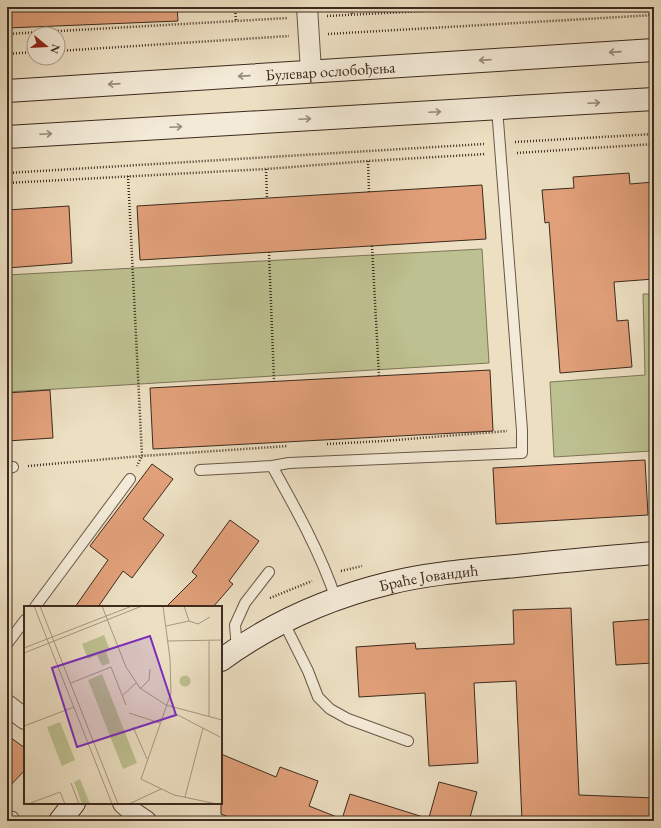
<svg xmlns="http://www.w3.org/2000/svg" width="661" height="828" font-family="'EB Garamond',serif">
	<rect width="100%" height="100%" fill="#ecdfc2"/>
	<filter id="stains"><feTurbulence type="fractalNoise" baseFrequency=".005" numOctaves="4"/><feColorMatrix values="0 0 0 0 .2 0 0 0 0 .09 0 0 0 0 .02 0 0 0 .5 -.17"/></filter>
	<radialGradient id="worn" r=".72"><stop offset=".6" stop-color="#630" stop-opacity="0"/><stop offset="1" stop-color="#630" stop-opacity=".3"/></radialGradient>
	<path fill="#bdc090" stroke="#7d7557" d="M482 249 489 363 7 392V275Z
		M643 294H654V486H652L651 451 554 457 550 382 645 375Z"/>
	<path fill="#e1a07a" stroke="#3d2a1e" d="M7 7H177L178 21 7 28Z
		M629 173 630 184 654 182V279L614 282 617 321 628 320 632 367 560 373 549 222 545 223 542 190 574 188 573 177Z
		M482 185 486 239 140 260 137 206Z
		M69 206 72 263 7 268V210Z
		M490 370 493 431 153 449 150 388Z
		M50 390 53 438 7 441V393Z
		M645 460 648 515 496 524 493 468Z
		M152 464 173 479 143 519 164 535 132 578 123 571 98 607H75L108 560 90 546Z
		M230 520 259 541 229 581 233 584 213 607H166L197 576 192 572Z
		M571 608 579 795 654 798V821H522L516 681 474 683 478 763 429 766 425 693 359 697 356 647 415 643 416 649 514 644 513 610Z
		M654 619V663L616 665 613 622Z
		M7 735 25 748V770L7 789Z
		M221 754 276 777 280 767 318 781 309 806 342 819 350 794 423 817V821H238L221 814Z
		M439 782 477 792 469 821H428Z"/>
	<g fill="none" stroke-linecap="round" stroke-linejoin="round">
		<defs>
			<path id="lane" d="M272 466C296 509 320 552 336 599
				M7 468 13 467
				M200 470 272 466 289 463 522 453V430L497 108
				M35 607 130 479
				M283 621 308 671 318 697 330 709 348 719 408 741
				M7 644 25 620
				M237 649 235 625 245 603 269 572
				M10 821 13 817"/>
			<path id="street" d="M307 7 311 71
				M7 705 25 719
				M123 803 134 813 146 821"/>
			<g id="secondary">
				<path id="s1" d="M7 91 654 50"/>
				<path d="M7 137 654 99"/>
				<path id="s2" d="M221 660C273 622 328 598 390 583 430 573 475 570 516 566 562 561 608 557 654 553"/>
				<path d="M60 821 74 803"/>
			</g>
		</defs>
		<use href="#lane" stroke="#695747" stroke-width="12"/>
		<use href="#street" stroke="#695747" stroke-width="22"/>
		<use href="#secondary" stroke="#3d2a1e" stroke-width="24"/>
		<path stroke="#3d2a1e" stroke-width="2.5" stroke-dasharray="1 2" stroke-linecap="butt" d="M235 7 236 21
			M351 7 352 15
			M327 16 500 7
			M7 34 288 18
			M328 34 654 15
			M58 51 289 36
			M7 54 34 52
			M515 142 654 134
			M517 153 654 144
			M368 161 369 192
			M266 169 267 198
			M7 173 484 144
			M128 176 142 456 137 466
			M7 183 266 169 368 161 486 154
			M372 246 379 376
			M269 252 274 381
			M327 444 383 441 507 431
			M28 466 142 456 288 446
			M341 571 362 566
			M270 598 312 581
			M28 817 35 821"/>
		<use href="#lane" stroke="#f3ead7" stroke-width="10"/>
		<use href="#street" stroke="#f3ead7" stroke-width="20"/>
		<use href="#secondary" stroke="#f3ead7" stroke-width="22"/>
	</g>
	<defs><path id="oneway-shaft" d="M-6 0H5M1.5-3L5.5 0L1.5 3" fill="none" stroke-width="1.6" stroke-linecap="round" stroke-linejoin="round"/></defs>
	<g stroke="#988a7a">
		<use href="#oneway-shaft" transform="translate(615 52) rotate(176)"/>
		<use href="#oneway-shaft" transform="translate(485 60) rotate(176)"/>
		<use href="#oneway-shaft" transform="translate(244 76) rotate(176)"/>
		<use href="#oneway-shaft" transform="translate(114 84) rotate(176)"/>
		<use href="#oneway-shaft" transform="translate(594 103) rotate(-3)"/>
		<use href="#oneway-shaft" transform="translate(435 112) rotate(-3)"/>
		<use href="#oneway-shaft" transform="translate(305 119) rotate(-3)"/>
		<use href="#oneway-shaft" transform="translate(176 127) rotate(-3)"/>
		<use href="#oneway-shaft" transform="translate(46 134) rotate(-3)"/>
	</g>
	<g text-anchor="middle" stroke-width="3" stroke-linejoin="round" paint-order="stroke">
		<g font-size="16" fill="#3d2a1e" stroke="#f3ead7">
			<text dy="6" stroke="none"><textPath href="#s1" startOffset="324">Булевар ослобођења</textPath></text>
			<text dy="6" stroke="none"><textPath href="#s2" startOffset="226">Браће Јовандић</textPath></text>
		</g>
	</g>
	<g transform="translate(24 606)">
		<rect width="198" height="198" fill="#ecdfc2"/>
		<path d="M80 29 86 44 82 46 86 57 78 60 73 49 64 53 58 38ZM78 68 113 157 99 163 64 74ZM155.5 75a5.5 5.5 0 1 1 11 0a5.5 5.5 0 1 1-11 0ZM36 116 51 154 38 160 23 121ZM56 173 66 198H58L50 176Z" fill="#bdc090"/>
		<path fill="none" stroke="#a69780" stroke-width="1" d="M10 0 88 198M16 0 94 198M78 0 102 61 116 82 142 99 198 114M139 0 146 53 147 87 117 173 150 189 193 198M165 15 174 18 186 11M142 20 165 15 160 0M144 35 198 34M0 42 108 0M0 47 118 0M47 77 87 61 102 99M116 83 125 74 126 63M98 90 112 77M105 107 136 117M150 107 196 131M185 111V35M0 120 50 101M109 121 123 153M47 177 55 198M161 191 179 122M4 198 36 186 41 198M105 198 137 183"/>
		<path fill="#7b2cbf" fill-opacity="0.15" stroke="#7b2cbf" stroke-width="2" d="M126 30 152 109 53 141 28 62Z"/>
		<rect width="198" height="198" fill="none" stroke="#3d2a1e" stroke-width="2"/>
	</g>
	<rect width="661" height="828" fill="none" stroke="#ecdfc2" stroke-width="24"/>
	<rect x="8" y="8" width="645" height="812" fill="none" stroke="#3d2a1e" stroke-width="2"/>
	<rect x="12" y="12" width="637" height="804" fill="none" stroke="#3d2a1e"/>
	<g transform="translate(46 46) rotate(108)"><circle r="19" fill="#f3ead7" stroke="#aa9d8d"/>
	<path d="M0-3L7 15L0 10L-7 15Z" fill="#8f2418"/>
	<text y="-6" font-size="11" font-weight="bold" text-anchor="middle" fill="#3d2a1e">N</text>
	</g>
	<rect width="100%" height="100%" filter="url(#stains)"/>
	<rect width="100%" height="100%" fill="url(#worn)"/>
</svg>
